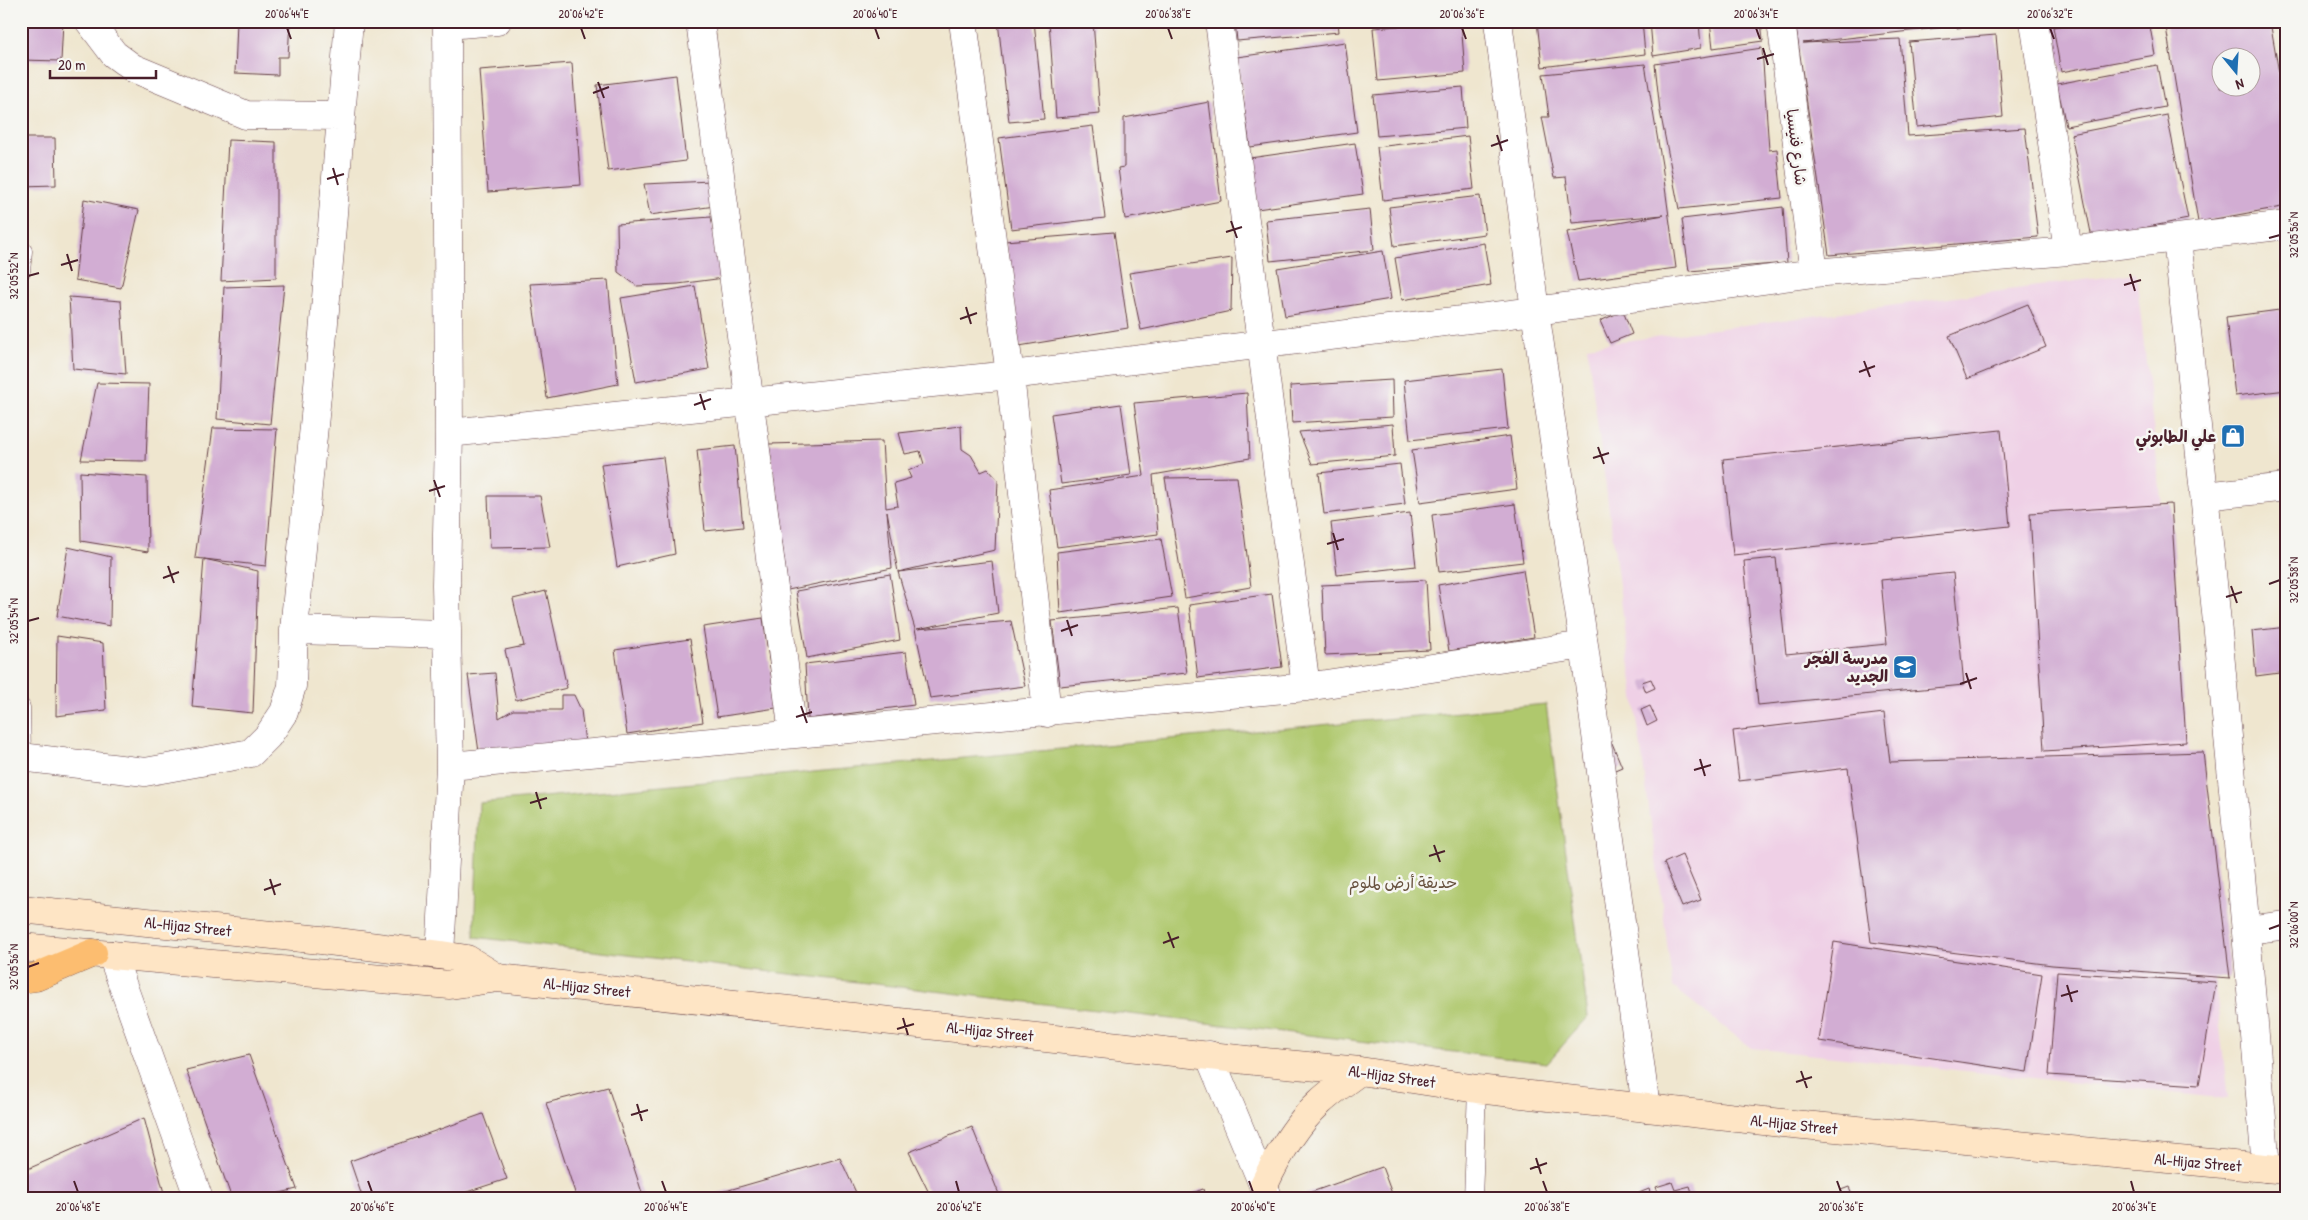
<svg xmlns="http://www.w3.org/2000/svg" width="2308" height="1220" font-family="'Patrick Hand','Playpen Sans Arabic',sans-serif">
	<rect width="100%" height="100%" fill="#f6f6f2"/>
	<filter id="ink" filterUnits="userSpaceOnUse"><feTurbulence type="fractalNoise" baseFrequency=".02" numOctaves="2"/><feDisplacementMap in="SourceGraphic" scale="10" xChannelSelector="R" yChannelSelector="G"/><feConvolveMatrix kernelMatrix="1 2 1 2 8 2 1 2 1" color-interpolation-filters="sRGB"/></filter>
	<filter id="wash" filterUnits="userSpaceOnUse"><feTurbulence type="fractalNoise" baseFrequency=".0096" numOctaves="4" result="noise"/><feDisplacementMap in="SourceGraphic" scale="20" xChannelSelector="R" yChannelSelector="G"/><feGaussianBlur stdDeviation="1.12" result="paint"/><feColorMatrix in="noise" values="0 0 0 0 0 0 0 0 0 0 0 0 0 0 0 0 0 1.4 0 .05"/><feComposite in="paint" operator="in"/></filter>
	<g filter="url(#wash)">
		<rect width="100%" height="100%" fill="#efe6cf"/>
		<path fill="#efd0e6" d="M2136 273 2228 1099 1751 1048 1673 987 1587 346Z"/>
		<path fill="#afc86d" stroke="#7c744c" d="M1546 704 1588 1017 1547 1063 474 937 479 803Z"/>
		<g id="blocks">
			<path fill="#d2add3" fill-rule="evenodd" d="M21 21H63L61 61 21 60Z
				M237 21H290L288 57H278V75L235 73Z
				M998 21H1034L1044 119 1009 122Z
				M1049 21H1093L1100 114 1056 118Z
				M1235 21H1338L1339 32 1237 41Z
				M1461 21 1465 73 1378 81 1373 28Z
				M1537 21H1642L1645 54 1542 67Z
				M1650 21H1699L1701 48 1653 56Z
				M1710 21H1761L1763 41 1713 48Z
				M1795 21H1946V27L1803 43 1900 39 1908 136 2025 128 2038 237 1829 255Z
				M1957 21H2007V22L1957 28Z
				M2085 21H2149L2155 55 2061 72 2053 27Z
				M2165 21H2270L2287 119V206L2198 222ZM2220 58H2250V88H2220Z
				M1996 35 2003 117 1917 127 1909 42Z
				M1345 42 1357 132 1250 147 1237 57Z
				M1762 48 1769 150 1777 149 1782 198 1679 209 1660 111 1655 64Z
				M572 63 581 185 488 192 479 70Z
				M1645 64 1662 165 1676 268 1578 281 1567 232 1664 215 1572 223 1566 177 1554 178 1542 117H1549L1543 74Z
				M2157 65 2165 107 2066 126 2057 84Z
				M676 75 686 161 608 171 597 85Z
				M1463 87 1466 128 1377 136 1373 95Z
				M1209 102 1221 201 1125 219 1118 168 1124 167V118Z
				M2167 115 2188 219 2092 238 2071 134Z
				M1093 126 1105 218 1011 229 999 138Z
				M1468 136 1474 189 1383 200 1377 147Z
				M21 138H55L56 185 21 186Z
				M228 140 276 142V278L221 281Z
				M1355 143 1363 194 1257 209 1250 158Z
				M711 181 715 206 650 215 644 184Z
				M1480 196 1485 234 1394 246 1389 207Z
				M84 199 139 210 121 288 75 280Z
				M1783 207 1787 263 1689 271 1682 219Z
				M1370 209 1374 250 1270 261 1266 220Z
				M711 217 724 278 678 284 637 286 618 272 617 224Z
				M1114 232 1128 328 1019 346 1005 241Z
				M1484 243 1491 285 1402 300 1395 258Z
				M1383 251 1391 299 1285 316 1277 268Z
				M1232 258 1231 311 1141 330 1129 273Z
				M608 280 618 384 547 398 530 284Z
				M284 285 270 424 217 419 224 287Z
				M695 286 709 369 636 382 621 298Z
				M69 297 121 301 126 374 73 369Z
				M2028 304 2046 347 1967 379 1949 336Z
				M2287 309V390L2235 396 2226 317Z
				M1623 311 1632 334 1610 343 1600 321Z
				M1502 369 1508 429 1410 440 1404 380Z
				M1392 380 1393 417 1292 423 1290 386Z
				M97 383 149 384 146 461 81 460Z
				M1247 393 1250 458 1153 475 1158 534 1057 547 1049 490 1144 476 1134 403Z
				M1121 404 1131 475 1061 484 1051 414Z
				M1393 424 1395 456 1312 464 1299 432Z
				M961 426 962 449 971 455 981 472 988 469 998 480 995 550 898 572 992 561 998 613 917 629 1011 621 1025 686 930 698 915 629 898 572 887 511 892 568 788 590 769 444 882 441 886 508 898 506 894 483 911 478 908 471 924 464 920 451 905 454 899 433Z
				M213 428 277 429 266 566 204 559 258 571 253 713 192 707 204 559 195 558Z
				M2001 430 2010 526 1733 555 1723 459Z
				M1510 436 1517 489 1420 502 1412 450Z
				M735 446 743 527 705 531 697 450Z
				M663 457 675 554 617 567 601 464Z
				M1400 464 1405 504 1324 514 1319 473Z
				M80 472 147 477 148 552 81 541Z
				M1237 477 1251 587 1185 598 1165 478Z
				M488 496H540L550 547 490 548Z
				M1515 504 1523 562 1439 572 1432 515Z
				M2171 504 2186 742 2044 751 2030 513Z
				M1410 513 1416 566 1337 575 1331 523Z
				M1161 539 1172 597 1060 613 1057 552Z
				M68 547 111 557 110 626 57 616Z
				M1776 558 1786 654 1887 644 1881 580 1953 573 1964 685 1758 705 1744 561Z
				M1523 570 1534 637 1449 651 1438 585Z
				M890 574 900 640 807 658 796 591Z
				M1426 580 1430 650 1325 655 1322 585Z
				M546 591 567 688 516 700 505 650 524 646 513 599Z
				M1272 594 1282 667 1198 678 1189 605Z
				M1178 608 1187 673 1060 686 1052 621Z
				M763 618 776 708 717 717 703 627Z
				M2287 627V672L2256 676 2252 631Z
				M57 636 103 643 106 710 56 716Z
				M690 639 703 722 627 734 615 650Z
				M906 652 914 705 808 719 805 664Z
				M495 673 499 718 513 710H561V695H574L581 710 585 743 479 752 468 675Z
				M1651 679 1655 688 1646 692 1642 682Z
				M1650 706 1657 721 1647 726 1641 710Z
				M1884 713 1890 762 2203 752 2230 978 2052 965 1871 942 1848 768 1739 781 1733 731Z
				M1612 743 1622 767 1610 772 1600 747Z
				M1682 855 1701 900 1682 907 1664 863Z
				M1834 942 2042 974 2027 1072 1819 1041Z
				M2057 972 2216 982 2199 1085 2049 1075Z
				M249 1055 297 1189 254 1199H232L186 1070Z
				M608 1087 644 1199H577L546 1103Z
				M483 1114 507 1179 445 1199H363L350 1161Z
				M144 1118 164 1193 150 1199H21V1172Z
				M972 1127 1001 1199H932L909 1152Z
				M840 1158 859 1199H709L708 1196Z
				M1382 1167 1394 1199H1307L1306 1194Z
				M1672 1182 1675 1190 1690 1186 1694 1199H1641L1639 1193 1649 1189 1652 1197 1659 1195 1656 1187Z
				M1849 1187 1854 1198 1845 1199 1841 1190Z
				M1203 1189 1206 1199H1177Z
				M1821 1193 1824 1199H1815L1814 1196Z"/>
		</g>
	</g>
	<g filter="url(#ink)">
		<use href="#blocks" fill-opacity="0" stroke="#633d44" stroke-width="1"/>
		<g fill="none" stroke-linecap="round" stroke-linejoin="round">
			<defs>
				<path id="service" d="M21 249 23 251 21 271
					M21 707 22 757
					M1473 1199 1477 1089"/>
				<path id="minor" d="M89 21 114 54 133 68 246 115 340 116
					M700 21 793 734
					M963 21 1010 375 1047 713
					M1219 21 1306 687
					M1498 21 1535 311 1584 645 1646 1108
					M1781 21 1814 273
					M2034 21 2068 251
					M447 25 497 21
					M2177 239C2211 548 2241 858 2266 1168
					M449 433 1010 375 1535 311 1814 273 2068 251 2287 225
					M2205 496 2287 487
					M294 630 447 634
					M21 757 145 772 251 753 268 736 284 712 292 686 294 630 323 334 349 21
					M450 766 1306 687 1584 645
					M2247 930 2287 925
					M112 955 199 1199
					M440 955 450 766 446 585 449 433 447 21
					M1209 1055 1269 1199"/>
				<path id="secondary" d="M21 909 321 940 440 955 467 959 498 978
					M21 947 450 985 498 978 1265 1062 1360 1071 1477 1089 1782 1123 2287 1170
					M1264 1185C1278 1155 1295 1125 1320 1102 1332 1091 1346 1081 1360 1071"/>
				<path id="trunk" d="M21 979 36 977 93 953"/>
			</defs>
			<use href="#service" stroke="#633d44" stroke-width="19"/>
			<use href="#minor" stroke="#633d44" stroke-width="29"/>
			<use href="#secondary" stroke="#633d44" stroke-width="29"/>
			<use href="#trunk" stroke="#633d44" stroke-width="29"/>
			<use href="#service" stroke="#fff" stroke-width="18"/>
			<use href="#minor" stroke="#fff" stroke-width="28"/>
			<use href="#secondary" stroke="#fee5c5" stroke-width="28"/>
			<use href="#trunk" stroke="#fcbd6f" stroke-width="28"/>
		</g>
	</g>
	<path fill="none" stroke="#4a1f2b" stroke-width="2" d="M287 28 291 39M581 28 585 39M875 28 879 39M1168 28 1172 39M1462 28 1466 39M1756 28 1760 39M2050 28 2054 39M1763 48 1768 65M1757 59 1774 54M598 82 604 98M593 93 609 87M1497 135 1502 151M1491 146 1508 140M333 168 338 185M327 179 344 174M1231 221 1237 238M1226 232 1242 227M2269 238 2280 235M67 254 72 271M61 265 78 260M2130 274 2135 291M28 276 39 273M2124 285 2141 280M966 307 971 324M960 319 977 313M1864 361 1870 377M1859 372 1875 366M700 394 705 410M694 405 711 399M1598 447 1604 464M1593 458 1609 453M434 480 440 497M429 491 445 486M1333 533 1338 550M1327 544 1344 539M168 566 174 583M163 578 179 572M2269 584 2280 580M2231 586 2237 603M2226 597 2242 592M1067 620 1072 636M28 621 39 618M1061 631 1078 625M1966 673 1971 689M1960 684 1977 678M801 706 807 723M796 717 812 712M1700 759 1705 776M1694 770 1711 765M536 792 541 809M530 803 547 798M1434 845 1440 862M1429 856 1445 851M270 879 275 895M264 890 281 884M2269 929 2280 925M1168 932 1174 948M1163 943 1179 937M28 967 39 963M2067 985 2072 1002M2061 996 2078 991M903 1018 908 1035M897 1029 914 1024M1801 1071 1807 1088M1796 1082 1812 1077M637 1104 642 1121M631 1115 648 1110M1536 1158 1541 1174M1530 1169 1547 1163M74 1181 78 1192M368 1181 372 1192M662 1181 666 1192M956 1181 959 1192M1249 1181 1253 1192M1543 1181 1547 1192M1837 1181 1841 1192M2131 1181 2134 1192"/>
	<defs>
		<symbol id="shop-square" viewBox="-11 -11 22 22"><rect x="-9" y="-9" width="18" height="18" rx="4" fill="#1f6fb2" stroke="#f6f6f2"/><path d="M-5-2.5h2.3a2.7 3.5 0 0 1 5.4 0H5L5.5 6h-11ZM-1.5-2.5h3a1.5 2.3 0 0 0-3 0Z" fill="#fff"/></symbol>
		<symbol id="school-square" viewBox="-11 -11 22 22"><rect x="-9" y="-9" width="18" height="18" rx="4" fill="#1f6fb2" stroke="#f6f6f2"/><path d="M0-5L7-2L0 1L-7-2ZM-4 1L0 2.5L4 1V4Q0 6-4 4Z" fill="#fff"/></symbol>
	</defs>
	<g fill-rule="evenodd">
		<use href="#shop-square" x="2219" y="422" width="28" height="28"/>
		<use href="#school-square" x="1891" y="653" width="28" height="28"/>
	</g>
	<g text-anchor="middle" stroke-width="5" stroke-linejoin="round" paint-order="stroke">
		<g font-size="16" fill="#4a1f2b" stroke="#f6f6f2">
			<text transform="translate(1797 147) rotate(83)" y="6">شارع فنيسيا</text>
			<text transform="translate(188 926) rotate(6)" y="6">Al-Hijaz Street</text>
			<text transform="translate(587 987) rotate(6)" y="6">Al-Hijaz Street</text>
			<text transform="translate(990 1031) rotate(6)" y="6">Al-Hijaz Street</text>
			<text transform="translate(1392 1076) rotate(8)" y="6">Al-Hijaz Street</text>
			<text transform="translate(1794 1124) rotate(6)" y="6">Al-Hijaz Street</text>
			<text transform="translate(2198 1162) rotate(5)" y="6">Al-Hijaz Street</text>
		</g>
		<g font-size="16" font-weight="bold" fill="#4a1f2b" stroke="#f6f6f2" text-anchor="end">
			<text x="2216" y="442">علي الطابوني</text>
			<text x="1888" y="664">مدرسة الفجر<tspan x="1888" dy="18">الجديد</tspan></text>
		</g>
		<g font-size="16" fill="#68523f" stroke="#f6f6f2">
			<text x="1403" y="888">حديقة أرض لملوم</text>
		</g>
	</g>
	<rect width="2308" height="1220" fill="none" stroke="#f6f6f2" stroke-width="55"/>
	<g transform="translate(2236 72) rotate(162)"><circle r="24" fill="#f6f6f2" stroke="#b1a0a2"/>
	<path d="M0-4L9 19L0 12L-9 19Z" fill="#1f6fb2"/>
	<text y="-8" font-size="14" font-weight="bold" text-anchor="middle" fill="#4a1f2b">N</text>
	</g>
	<path d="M50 70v8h106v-8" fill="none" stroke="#4a1f2b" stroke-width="2.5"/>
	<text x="58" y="70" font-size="15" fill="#4a1f2b" stroke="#f6f6f2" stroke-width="4" paint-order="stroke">20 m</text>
	<rect x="28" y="28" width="2252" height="1164" fill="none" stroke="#4a1f2b" stroke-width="2"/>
	<g font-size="12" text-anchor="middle" fill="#4a1f2b">
		<text x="287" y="18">20°06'44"E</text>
		<text x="581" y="18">20°06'42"E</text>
		<text x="875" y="18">20°06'40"E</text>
		<text x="1168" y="18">20°06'38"E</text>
		<text x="1462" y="18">20°06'36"E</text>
		<text x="1756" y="18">20°06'34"E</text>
		<text x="2050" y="18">20°06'32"E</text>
		<text transform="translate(2294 235) rotate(-90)" y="4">32°05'56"N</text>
		<text transform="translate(14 276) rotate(-90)" y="4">32°05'52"N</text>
		<text transform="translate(2294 580) rotate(-90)" y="4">32°05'58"N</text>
		<text transform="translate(14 621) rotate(-90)" y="4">32°05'54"N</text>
		<text transform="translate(2294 925) rotate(-90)" y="4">32°06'00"N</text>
		<text transform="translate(14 967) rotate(-90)" y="4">32°05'56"N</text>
		<text x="78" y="1211">20°06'48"E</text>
		<text x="372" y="1211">20°06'46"E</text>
		<text x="666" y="1211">20°06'44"E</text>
		<text x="959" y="1211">20°06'42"E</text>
		<text x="1253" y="1211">20°06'40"E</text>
		<text x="1547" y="1211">20°06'38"E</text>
		<text x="1841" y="1211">20°06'36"E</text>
		<text x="2134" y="1211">20°06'34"E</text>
	</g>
</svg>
